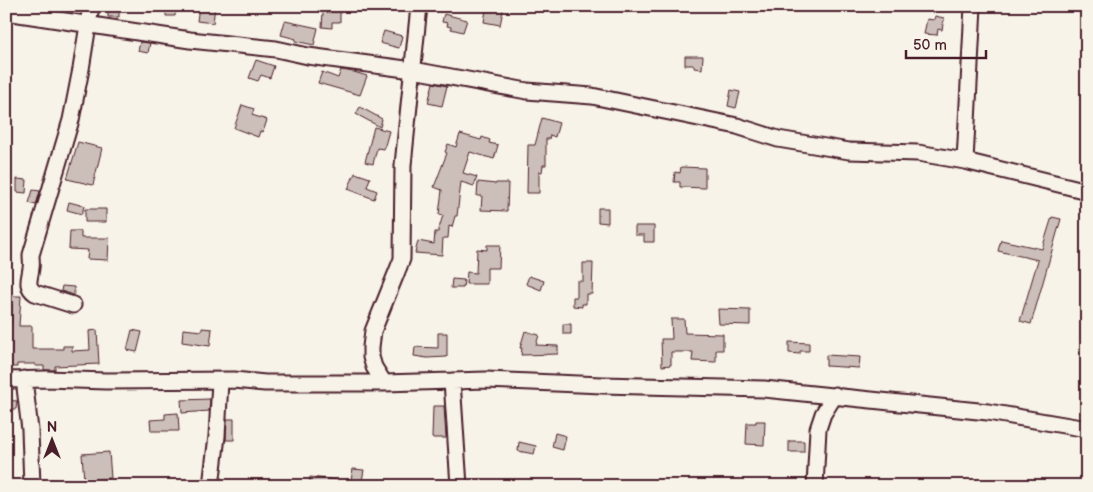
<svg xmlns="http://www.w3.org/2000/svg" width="1093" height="492" font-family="'Balsamiq Sans',sans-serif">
	<rect width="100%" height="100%" fill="#f7f3e8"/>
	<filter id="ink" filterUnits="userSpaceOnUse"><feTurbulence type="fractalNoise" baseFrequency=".02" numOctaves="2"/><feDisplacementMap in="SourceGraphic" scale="10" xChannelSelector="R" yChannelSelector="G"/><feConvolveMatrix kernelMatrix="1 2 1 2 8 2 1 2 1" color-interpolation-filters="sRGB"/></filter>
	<g filter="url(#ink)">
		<path fill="#ccbfb9" stroke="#4a1f2b" d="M108 6H119V17H108Z
			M166 6H176L175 16H166Z
			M199 6H215L213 23 197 21Z
			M490 6H504L500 25 484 22 486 10 489 11Z
			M323 12H340V22H332V28L322 27Z
			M444 14 467 20 463 32 451 29V27L447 26 448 23 442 22Z
			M935 16 944 18 942 30 938 29 937 35 924 34 927 19 934 20Z
			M285 21 318 28 314 45 295 41 296 39 281 35Z
			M384 31 402 36 399 48 380 43Z
			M140 42 150 43 148 53 138 51Z
			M685 56H703L702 69 694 68V65H685Z
			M256 60 274 66 270 78 261 75 258 81 249 78Z
			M341 70 354 72 367 76 360 95 318 83 322 72 338 78Z
			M433 83 447 86 442 106 428 103Z
			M731 90 740 92 736 108 728 106Z
			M242 105 254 109 252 115 267 120 263 132 260 131 258 137 234 128Z
			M360 107 382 119 380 127 356 114Z
			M542 118 559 123 555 137 550 135 549 139H546V165H543L542 172H539V193H527L528 145H535Z
			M374 127 389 131 384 149 377 148 373 164 365 162Z
			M460 134 481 140 482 137 490 140 489 143 498 145 494 159 470 152 463 173 477 177 474 186 461 182 457 216H455L452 227 449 226 448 238H443L442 255 415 253 418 241 434 244 435 232H438L443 215 439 214 442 190 434 187 447 153 445 152 448 144 456 147Z
			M78 142 102 148 93 185 67 179Z
			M681 167 705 168V188L680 187V182H674L675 172 680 173Z
			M355 173 370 178 367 187 377 191 374 199 348 189Z
			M17 179 27 180 26 193 17 192Z
			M478 182 496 184V183H508L507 211 481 210 482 196H477Z
			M33 190 40 191 36 205 29 203Z
			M69 202 84 206 82 214 67 210Z
			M598 208H608V223L598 222Z
			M85 209H106V222H85Z
			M1052 217 1061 219 1031 324 1020 321 1038 260 998 251 1001 240 1042 249Z
			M635 226H654V242H644V235H635Z
			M70 231H81V238H109L108 260 87 259 88 250 69 249Z
			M487 245H500L499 268H487V284H466L467 272 476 273 477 249 487 250Z
			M583 263H593L592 294H586V304H582V307L573 306V297H577V281H583Z
			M529 276 544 281 541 290 526 284Z
			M452 279 464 280 463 288H451Z
			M62 286 74 287V295L61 291Z
			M6 296H21L19 326H32V349H63V346H72V351L90 350 89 331 97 330 99 364 55 366V370H44V366H35V364H17V367H6V325H11L12 304H6Z
			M718 309 750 310V325L719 324Z
			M671 319H684L685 333 723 334V350H716V362L692 361 693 352H671V365L662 366 661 339H672Z
			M563 324H571V334H563Z
			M202 328 212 329 210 346 182 342 183 329 202 331Z
			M132 330 142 332 137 352 127 350Z
			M525 331 539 335 536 345 558 346V354L521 355 522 348H520Z
			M438 333H447V357L427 358 414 356 415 347 438 348Z
			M789 342 809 343V351H800V354L789 353Z
			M826 355 860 357 859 368 826 366Z
			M210 399 209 411 182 413 181 400Z
			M6 400 17 401 16 409H6Z
			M433 406H444L446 438H432Z
			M178 413 179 431H151L150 420 165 419V414Z
			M227 419H234V440H226Z
			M756 421H765L764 445 746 444 747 423H756Z
			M555 433 566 436 563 450 552 447Z
			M789 441H804V452H789Z
			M519 442 536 446 534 454 518 451Z
			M109 452 111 478 84 480 82 454Z
			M353 469 364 470 362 481 351 480Z
			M310 477 336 480V486H309Z"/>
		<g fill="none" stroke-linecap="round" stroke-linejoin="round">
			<defs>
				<path id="minor" d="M6 12 190 40 276 49 308 56 413 70 527 91 592 96 737 126 778 139 849 151 918 153 965 161 1087 191
					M965 161 973 6
					M73 305 35 293C25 286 30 278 31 268 32 264 31 259 31 255L71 120 81 69 91 6
					M24 379 30 430 32 486
					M6 380 46 379 106 381 234 380 265 383H384L486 380 602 385 764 389 988 412 1087 429
					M452 381 459 486
					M384 383 374 367 371 357V347L373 331 402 259 403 165 419 6
					M211 486 217 436 220 381
					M815 486 818 429 823 414 835 395"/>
			</defs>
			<use href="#minor" stroke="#4a1f2b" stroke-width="19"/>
			<use href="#minor" stroke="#f7f3e8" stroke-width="15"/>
		</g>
	</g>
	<rect width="1093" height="492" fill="none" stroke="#f7f3e8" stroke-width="25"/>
	<rect x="12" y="12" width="1068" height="467" fill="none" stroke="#4a1f2b" stroke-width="2" filter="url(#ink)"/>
	<g transform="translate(52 440)" stroke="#f7f3e8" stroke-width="4" paint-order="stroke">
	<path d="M0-4L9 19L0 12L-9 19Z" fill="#4a1f2b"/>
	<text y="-8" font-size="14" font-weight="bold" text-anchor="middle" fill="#4a1f2b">N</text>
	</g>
	<path d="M906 50v8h80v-8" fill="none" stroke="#4a1f2b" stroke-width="2.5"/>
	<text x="913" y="50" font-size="15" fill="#4a1f2b" stroke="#f7f3e8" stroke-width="4" paint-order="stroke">50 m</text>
</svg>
